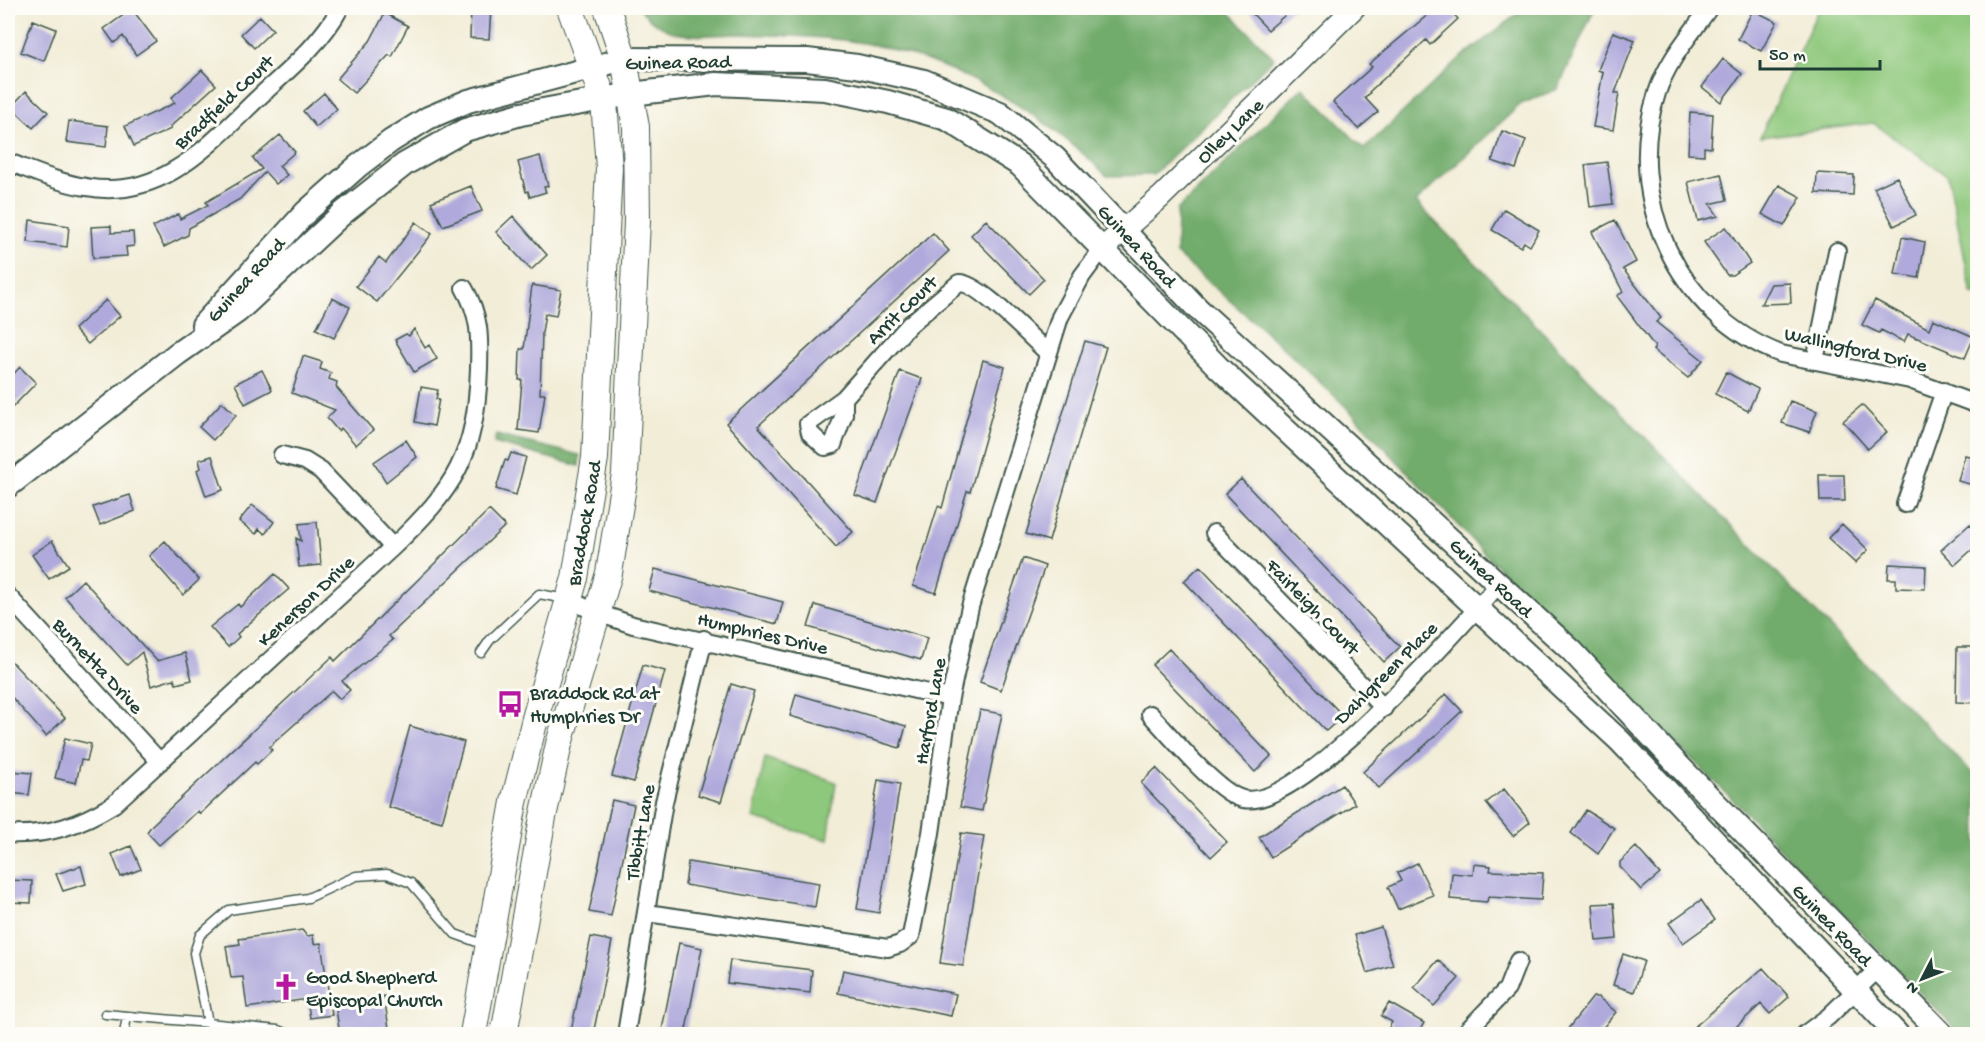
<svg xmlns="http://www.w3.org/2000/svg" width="1985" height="1042" font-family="'Gochi Hand',sans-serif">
	<rect width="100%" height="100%" fill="#fdfcf7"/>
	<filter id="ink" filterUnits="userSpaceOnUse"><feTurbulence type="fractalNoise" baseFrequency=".0167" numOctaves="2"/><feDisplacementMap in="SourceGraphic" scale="12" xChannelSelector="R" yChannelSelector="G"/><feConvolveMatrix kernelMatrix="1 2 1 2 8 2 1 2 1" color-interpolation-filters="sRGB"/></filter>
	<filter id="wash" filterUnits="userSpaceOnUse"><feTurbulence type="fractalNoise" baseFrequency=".008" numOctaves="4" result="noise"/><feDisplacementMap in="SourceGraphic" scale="24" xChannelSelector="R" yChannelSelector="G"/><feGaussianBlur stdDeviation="1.35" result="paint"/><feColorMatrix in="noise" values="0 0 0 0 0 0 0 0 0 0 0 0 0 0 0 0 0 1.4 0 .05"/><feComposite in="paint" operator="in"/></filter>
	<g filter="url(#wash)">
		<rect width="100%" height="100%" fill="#f2edd7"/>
		<path fill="#8ec87c" stroke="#568258" stroke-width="1.5" d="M1819 8H1977V295L1972 294 1948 176 1873 123 1760 137Z
			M765 758 836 782 828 840 753 818Z"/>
		<path fill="#72ac6c" stroke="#487450" stroke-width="1.5" d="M640 8H1225L1274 58 1153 175 1107 176C1047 117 979 75 898 51 847 36 793 36 740 34 719 34 696 38 676 33 662 29 648 20 640 8Z
			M1525 8H1595L1558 89 1521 104 1416 202 1977 778V1034H1960L1733 800 1483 552 1345 406 1268 334 1176 254 1177 210 1303 87 1364 149 1458 60Z
			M496 435 580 455 579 466 494 443Z"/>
		<g id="blocks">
			<path fill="#b0aadc" d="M471 8H491L489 39 470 38Z
				M1247 8H1293L1268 30Z
				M1436 8H1448L1458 19 1430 45 1426 40 1369 92 1370 93 1365 98 1378 112 1358 129 1333 102 1372 67 1369 64Z
				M132 9 156 41 136 55 123 36 114 43 104 29Z
				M1753 10 1777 22 1761 51 1738 39Z
				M385 13 408 26 392 57 389 55 354 93 337 79 370 41Z
				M260 16 273 30 254 48 241 34Z
				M33 20 56 29 44 61 21 52Z
				M1613 32 1635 40 1615 93H1619L1613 130 1593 127 1603 72 1598 70Z
				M1723 59 1742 74 1721 102 1702 87Z
				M202 70 216 85 170 127 171 129 134 146 125 126 175 103 171 98Z
				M26 91 48 112 33 128 11 107Z
				M324 93 337 109 316 127 303 111Z
				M1690 112 1713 114 1711 148 1704 147V155L1688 154Z
				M69 121 108 126 106 147 66 142Z
				M1502 131 1526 140 1516 169 1492 161Z
				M280 135 295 152 279 166 287 175 276 184 265 172 240 199 189 228 188 235 164 247 153 227 178 214 180 219 208 205 206 202 262 169 253 158Z
				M540 156 548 186 544 187 546 192 530 197 528 191 526 192 518 162Z
				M1607 162 1613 204 1590 207 1585 165Z
				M1817 173 1854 175 1853 195 1816 193Z
				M1721 174 1727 200 1710 204 1718 216 1698 221 1688 182Z
				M1897 177 1916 215 1894 226 1874 188Z
				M1779 185 1801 197 1784 226 1762 214Z
				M471 186 482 211 443 226 431 202Z
				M1504 209 1539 230 1530 246 1524 242 1521 247 1492 230Z
				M513 216 547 255 531 270 496 232Z
				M30 220 69 226 67 247 28 242Z
				M986 220 1044 279 1029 294 971 235Z
				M1615 220 1636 262 1623 269 1661 318 1656 322 1703 360 1688 378 1653 350 1655 347 1617 296 1623 292 1592 232Z
				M416 222 432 234 377 302 356 286 379 257 386 263Z
				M111 226V233L133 232 134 246 126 247 127 256 93 258 91 227Z
				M1726 227 1750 263 1732 275H1727L1704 242Z
				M933 233 949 251 758 426 853 532 836 547 726 423Z
				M1902 237 1925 242 1919 278 1895 274Z
				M1790 283 1791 303 1761 304 1771 284Z
				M532 285 561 290 556 316 545 314 542 333 540 394H545L539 433 518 430 522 380H519L520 349H524Z
				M332 298 350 307 334 338 316 329Z
				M106 300 120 316 88 344 74 329Z
				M1875 300 1929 329 1933 319 1974 337 1965 358 1908 334 1904 342 1881 330 1879 333 1862 325Z
				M414 329 425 348 429 345 437 359 414 372 395 340 406 334 409 336Z
				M1085 341 1106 347 1049 541 1026 534Z
				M303 356 322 362 320 369 331 373 329 379 337 382 336 387 373 430 356 445 341 428 338 431 327 418 335 410 292 393Z
				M983 360 1005 367 970 492 967 491 936 593 913 586 938 506 942 508Z
				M20 367 36 383 8 412V380Z
				M262 370 272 390 245 404 235 384Z
				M900 371 922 379 877 503 855 495Z
				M1726 372 1758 389 1748 411 1715 394Z
				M421 387 438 390 436 399H439L434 426 415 422Z
				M1790 401 1817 411 1809 432 1782 423Z
				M222 402 236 415 213 440 199 427Z
				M1862 405 1887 432 1868 449 1843 421Z
				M406 440 417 457 386 482 374 462Z
				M511 453 526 457 516 495 496 489 505 460 508 461Z
				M1965 455 1977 458V486L1958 481Z
				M212 456 223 490 206 496 197 470 201 468 199 460Z
				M1819 475H1844L1845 501H1820Z
				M1241 479 1400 647 1384 662 1225 494Z
				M130 495 135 511 100 525 93 507Z
				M252 505 274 522 265 534 259 529 256 534 239 521Z
				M489 510 505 526 389 636 393 640 342 681 350 690 340 699 332 691 269 747 272 750 257 764 255 762 200 814 198 811 159 845 147 832 152 825 332 657 335 661Z
				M317 522 321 565 299 567 296 538 301 541 299 524Z
				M1842 524 1868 550 1855 563 1828 538Z
				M1970 524 1977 533V545L1955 565 1941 550Z
				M52 541 69 566 49 579 32 555Z
				M165 541 199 580 183 595 149 556Z
				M1023 558 1045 566 1001 690 980 682Z
				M1889 564 1926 566 1925 589 1896 588V579H1888Z
				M1200 566 1343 716 1326 731 1184 581Z
				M655 569 783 602 777 624 649 591Z
				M275 574 289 589 237 634 239 637 228 647 210 627 238 604 240 607Z
				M83 580 157 661 185 653 192 680 176 684 174 679 151 686 142 652 127 665 65 597Z
				M815 605 927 638 921 660 808 627Z
				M1957 647H1977V703L1956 702Z
				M1169 649 1271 756 1255 772 1152 665Z
				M8 658 65 718 46 736 8 693Z
				M643 665 665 671 634 782 612 776Z
				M731 684 754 691 721 802 698 795Z
				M796 694 906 726 900 748 790 716Z
				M1446 694 1462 711 1379 788 1363 772Z
				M980 710 1002 714 982 811 960 807Z
				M410 726 464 742 442 822 388 807Z
				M65 738 91 744 87 761 81 760 76 783 55 778Z
				M1156 768 1227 842 1211 857 1141 783Z
				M11 771 32 773 29 795 8 793V777L11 778Z
				M878 780 900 784 879 913 857 909Z
				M1342 785 1355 804 1271 857 1259 837Z
				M1504 789 1530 822 1513 836 1486 803Z
				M612 800 634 805 611 916 589 912Z
				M1586 810 1614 828 1598 854 1571 833Z
				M961 833 984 836 963 966 940 963Z
				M131 846 141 869 121 877 112 854Z
				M1636 847 1660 874 1641 890 1620 867V862Z
				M688 862 819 883 815 907 685 885Z
				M1417 863 1433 895 1398 909 1388 887 1401 881 1397 873Z
				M1474 864 1491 866 1490 871 1543 873 1541 900 1488 897 1487 902 1450 899 1452 873 1473 875Z
				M81 866 86 884 63 891 56 874Z
				M8 880 32 881 31 903 8 902Z
				M1701 900 1715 920 1683 943 1669 923Z
				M1614 903 1617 939 1596 941 1593 904Z
				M1381 927 1393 965 1367 973 1355 935Z
				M302 930 307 936 313 935 314 944 321 943 332 1015 310 1018 307 999 247 1008 243 977 231 978 226 946 240 944 239 939Z
				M591 937 612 941 593 1035H570Z
				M679 943 702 948 685 1035H661Z
				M1623 954 1644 961 1634 992 1613 985Z
				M730 960 812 970 810 993 727 983Z
				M1438 960 1459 978 1434 1006 1414 988Z
				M1763 968 1789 997 1770 1014 1761 1004 1727 1035H1685Z
				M843 970 956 994 951 1016 838 993Z
				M384 996 390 1035H340L335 1003Z
				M1593 997H1598L1616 1012 1597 1035H1563Z
				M1389 1003 1424 1023 1417 1035H1385L1392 1022 1381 1016Z"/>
		</g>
	</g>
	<g filter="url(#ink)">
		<use href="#blocks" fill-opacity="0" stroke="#3f574c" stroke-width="1.5"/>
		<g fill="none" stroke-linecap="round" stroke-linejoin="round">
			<defs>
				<path id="service" d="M481 653 490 640 539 594 566 599
					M105 1014 208 1023
					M124 1034 127 1016
					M288 1034 278 1030 208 1023 194 953 200 935 229 910 308 898 356 876 387 874 411 883 455 934 485 945"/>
				<path id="minor" d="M1709 8C1690 36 1668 59 1657 93 1623 197 1677 315 1781 354L1910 380 1978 405
					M8 162C33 171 59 183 86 187 161 201 209 145 257 99 287 71 321 44 340 8
					M1815 361 1837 251
					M844 398V414L833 445 825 447 810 433 808 424 844 398 909 325 959 283C979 282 1031 338 1048 353
					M282 455 305 461 321 471 393 547
					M1905 504 1944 391
					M1214 533 1384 708
					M8 596 160 762
					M569 600 598 613 633 625 950 698
					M1150 714C1170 735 1217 793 1243 799 1300 812 1461 626 1500 583
					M8 834C48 836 80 825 114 804L393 547C455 488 476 456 479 368 480 337 480 315 464 288
					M647 913 888 948 900 944 911 936 931 833 950 698 970 607 1060 317 1082 276 1102 249
					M626 1034 664 802 704 639
					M1464 1034 1507 989 1518 961
					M1805 1034 1828 1017 1878 969"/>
				<path id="tertiary" d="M1102 249 1161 197 1354 8"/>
				<path id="secondary" d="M203 325 306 212 358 166 391 141 428 118 468 101 624 59 807 60 857 66 924 81 1000 113 1055 158 1197 308 1572 651 1681 768 1942 1034
					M8 486 177 354 238 311 343 213 405 164 465 130 521 114 631 94 716 84 825 89 888 102 947 119 1020 165 1219 368 1620 741 1897 1034"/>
				<path id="primary" d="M473 1034 514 802 536 715 575 578 595 458 609 168 604 101 570 8
					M504 1034 543 817 559 744 609 573 625 474 637 221 636 127 624 59 607 8"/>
			</defs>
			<use href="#service" stroke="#3f574c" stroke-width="11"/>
			<use href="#minor" stroke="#3f574c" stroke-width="20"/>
			<use href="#tertiary" stroke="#3f574c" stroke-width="24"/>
			<use href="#secondary" stroke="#3f574c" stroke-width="26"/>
			<use href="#primary" stroke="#3f574c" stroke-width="28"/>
			<use href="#service" stroke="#fff" stroke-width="8"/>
			<use href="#minor" stroke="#fff" stroke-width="16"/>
			<use href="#tertiary" stroke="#fff" stroke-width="21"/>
			<use href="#secondary" stroke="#fff" stroke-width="22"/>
			<use href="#primary" stroke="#fff" stroke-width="26"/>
		</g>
	</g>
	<defs>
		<symbol id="bus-bare" viewBox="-9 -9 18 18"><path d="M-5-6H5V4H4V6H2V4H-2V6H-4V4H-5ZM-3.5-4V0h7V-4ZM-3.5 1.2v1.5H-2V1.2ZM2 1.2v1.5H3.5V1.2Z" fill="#b5179e" stroke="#fdfcf7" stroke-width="2.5" paint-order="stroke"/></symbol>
		<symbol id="church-bare" viewBox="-9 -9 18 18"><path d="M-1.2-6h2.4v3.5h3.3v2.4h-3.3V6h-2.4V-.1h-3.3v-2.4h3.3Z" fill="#b5179e" stroke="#fdfcf7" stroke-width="2.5" paint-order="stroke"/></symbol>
	</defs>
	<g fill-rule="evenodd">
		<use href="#bus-bare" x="491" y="685" width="38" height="38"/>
		<use href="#church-bare" x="267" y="968" width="38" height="38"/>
	</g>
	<g text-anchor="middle" stroke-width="6" stroke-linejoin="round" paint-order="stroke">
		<g font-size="20" fill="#1f3d34" stroke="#fdfcf7">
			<text transform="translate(678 61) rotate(-1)" y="7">Guinea Road</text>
			<text transform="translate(223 101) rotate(-43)" y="7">Bradfield Court</text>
			<text transform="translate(1229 130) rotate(-44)" y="7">Olley Lane</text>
			<text transform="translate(1138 245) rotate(47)" y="7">Guinea Road</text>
			<text transform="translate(245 279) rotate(-48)" y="7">Guinea Road</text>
			<text transform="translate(901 309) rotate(-44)" y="7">Arrit Court</text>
			<text transform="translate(1856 348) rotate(13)" y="7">Wallingford Drive</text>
			<text transform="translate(583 523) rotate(-80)" y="7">Braddock Road</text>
			<text transform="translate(1492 577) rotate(43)" y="7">Guinea Road</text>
			<text transform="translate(305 600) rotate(-43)" y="7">Kenerson Drive</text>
			<text transform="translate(1314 606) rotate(46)" y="7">Fairleigh Court</text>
			<text transform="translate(763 632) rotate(13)" y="7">Humphries Drive</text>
			<text transform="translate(99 665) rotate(47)" y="7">Burnetta Drive</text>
			<text transform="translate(1385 672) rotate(-45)" y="7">Dahlgreen Place</text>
			<text transform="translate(929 711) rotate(-80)" y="7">Harford Lane</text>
			<text transform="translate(639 832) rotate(-80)" y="7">Tibbitt Lane</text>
			<text transform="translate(1833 924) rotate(46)" y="7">Guinea Road</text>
		</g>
		<g font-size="20" fill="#1f3d34" stroke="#fdfcf7" text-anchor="start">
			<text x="530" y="699">Braddock Rd at<tspan x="530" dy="23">Humphries Dr</tspan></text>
			<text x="306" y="983">Good Shepherd<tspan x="306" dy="23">Episcopal Church</tspan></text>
		</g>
	</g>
	<rect width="1985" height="1042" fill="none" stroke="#fdfcf7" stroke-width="30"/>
	<g transform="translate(1922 979) rotate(228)" stroke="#fdfcf7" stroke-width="4.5" paint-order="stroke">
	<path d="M0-4.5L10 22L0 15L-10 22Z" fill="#1f3d34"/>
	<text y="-9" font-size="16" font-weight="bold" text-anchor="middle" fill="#1f3d34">N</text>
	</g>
	<path d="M1760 60v9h120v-9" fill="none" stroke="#1f3d34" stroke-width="3"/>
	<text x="1769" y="60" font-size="18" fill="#1f3d34" stroke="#fdfcf7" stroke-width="4.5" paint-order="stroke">50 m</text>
</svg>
